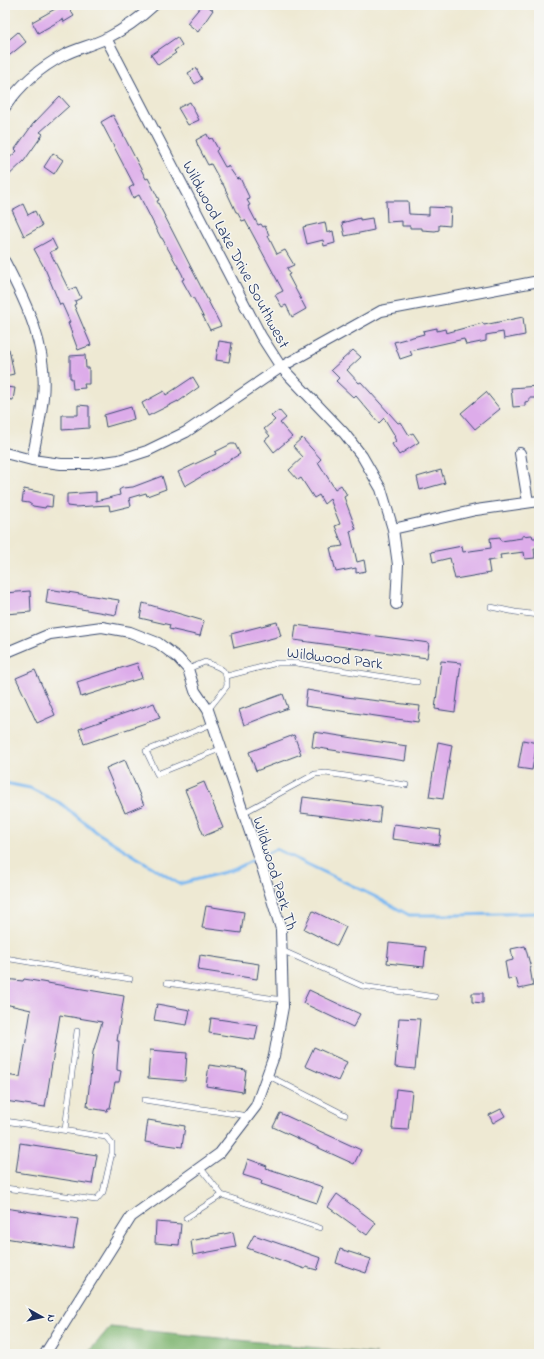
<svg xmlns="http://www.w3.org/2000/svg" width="544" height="1359" font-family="'Indie Flower',sans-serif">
	<rect width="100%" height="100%" fill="#f6f6f2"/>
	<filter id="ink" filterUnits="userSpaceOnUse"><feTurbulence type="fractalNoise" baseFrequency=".025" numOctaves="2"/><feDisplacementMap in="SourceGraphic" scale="8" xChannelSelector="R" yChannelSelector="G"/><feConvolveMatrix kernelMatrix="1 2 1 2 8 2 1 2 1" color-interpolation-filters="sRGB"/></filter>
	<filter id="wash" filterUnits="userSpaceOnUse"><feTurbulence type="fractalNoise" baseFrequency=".012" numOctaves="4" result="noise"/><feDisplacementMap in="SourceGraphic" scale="16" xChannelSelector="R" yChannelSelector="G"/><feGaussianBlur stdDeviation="0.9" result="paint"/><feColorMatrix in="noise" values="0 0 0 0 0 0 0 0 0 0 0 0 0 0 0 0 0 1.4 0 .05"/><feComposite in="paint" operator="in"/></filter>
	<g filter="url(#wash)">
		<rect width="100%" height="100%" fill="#eee9d3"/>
		<path fill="#80b672" stroke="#4e7268" d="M110 1327 377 1354H87Z"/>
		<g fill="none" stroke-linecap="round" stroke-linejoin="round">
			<path stroke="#7fbaf1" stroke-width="3" d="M5 783 30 788 60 803 98 833 179 884 233 870 276 849 376 897 409 915H454L539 913"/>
		</g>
		<g id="blocks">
			<path fill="#ddacea" d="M62 5H67L74 16 64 22 63 19 38 33 32 22Z
				M202 5H206L213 10 198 32 187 23Z
				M18 32 26 42 5 59V43Z
				M177 37 182 45 174 51 176 53 158 65 151 55Z
				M196 68 202 79 195 84 188 73Z
				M60 96 69 106 40 132 43 134 24 161 5 179V162L17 151 15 149 33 124Z
				M190 102 199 120 188 125 178 108Z
				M113 115 146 179 148 178 159 200 157 201 221 326 210 330 193 297 192 298 182 280 184 279 182 274 162 238H161L139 195 133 198 129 188 134 185 101 122Z
				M207 134 209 139 212 138 218 149 216 151 225 167 228 166 237 179 240 178 250 199 247 200 250 205 248 206 258 225 261 224 263 227 265 226 269 235 268 236 277 254 285 250 294 265 287 268 290 274 288 275 306 309 292 317 286 305 282 307 275 295 283 291 245 220 242 221 237 212H236L223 184H222L211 164 208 165 198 146 196 140Z
				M53 153 63 160 54 174 44 167Z
				M386 201H408L409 214 429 215V207L451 208 450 226 439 225V230L435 231 422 230V228H410V226H402V221L387 222Z
				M23 204 28 215 35 211 42 226 24 236 12 210Z
				M360 218V220L372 218 374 230 345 236 342 223Z
				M325 222 327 233 333 231 335 243 324 246 323 240 307 244 303 227Z
				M52 239 57 249 50 252 69 290 76 287 81 298 75 301 76 304 74 305 91 345 78 350 68 323 70 322 62 304 60 305 46 271 34 249Z
				M523 317 525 335 504 339 503 332 486 335V341L466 345 464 339 410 351 412 355 400 359 394 342 424 334 423 331 437 328V331L445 329 446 333 483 323 484 325Z
				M219 341 232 343 229 362 216 360Z
				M5 349H9L14 374 5 376Z
				M353 350 361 357 347 370 359 383 361 382 398 423 401 422 409 435 413 433 419 442 399 455 392 444 396 441 394 437 395 436 384 418 379 423 356 396 354 398 336 381 339 378 331 370Z
				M85 355 86 368H89V384H84L85 388 73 389 72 378H70V356Z
				M193 377 199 387 178 402V401L148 416 142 403 164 391 166 395Z
				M538 386 539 398H529V401L525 402V406L513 407 511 388Z
				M5 387 15 388 13 400 5 399Z
				M486 392 500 409 475 429 461 413Z
				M78 405 89 406V428L62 430V415H78Z
				M131 407 134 419 106 427 104 415Z
				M279 410 286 418 280 423 292 437 274 452 265 440 270 436 264 429 275 420 271 416Z
				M302 438 321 459 318 462 335 489 341 485 347 495 344 497 356 529 350 531 357 562 364 560 366 571 356 573V568L336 572 330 548 343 546 335 526 340 524 330 499 324 504 319 495 314 498 301 478 298 480 289 470 303 457 293 446Z
				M231 444H235L240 454 185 486 178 472 216 454 215 452Z
				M441 470 445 483 420 490 417 477Z
				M162 476 166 489 147 496 146 493 129 498 131 506 110 511 109 505 75 507 67 506V494L96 492V501L120 495 119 490 122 488 133 487Z
				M24 489 53 495 52 507 46 506 45 508 33 506 29 503 22 502Z
				M532 535 533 538H538L539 548H534L535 558 525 559 524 552 500 555 501 559 488 561 490 573 455 579 450 558 433 562 431 552 462 546 463 552 491 548 490 538 500 537 501 541 522 538V536Z
				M48 589 119 600 116 615 46 603Z
				M30 591 31 612 5 614V593Z
				M143 603 204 621 200 636 169 629 170 625 140 618Z
				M277 622 281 636 234 648 231 634Z
				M296 625 429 643 427 658 294 640Z
				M441 661 461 663 455 712 435 709Z
				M137 663 142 678 81 697 77 682Z
				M35 670 55 715 37 723 16 678Z
				M307 690 346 697 420 706 418 722 305 706Z
				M283 694 288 708 244 725 239 710Z
				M154 703 160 718 84 744 79 729Z
				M314 732 407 746 405 761 312 747Z
				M294 735 301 754 256 771 249 752Z
				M523 740 537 743 532 770 518 768Z
				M438 742 452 745 443 799 429 797Z
				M125 760 144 805 125 813 106 768Z
				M204 782 223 828 204 836 185 790Z
				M303 797 381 807 379 823 301 813Z
				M394 824 441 830 439 845 392 839Z
				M206 906 244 912 241 933 202 928Z
				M313 911 346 927 337 946 304 929Z
				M389 943 426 947 424 967 387 963Z
				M525 946 531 968H530L533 986 519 989 516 978 508 979 505 962 513 960 511 949Z
				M200 955 259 964 257 979 198 970Z
				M5 979 23 981 24 979 124 996 117 1041H119L117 1066V1070L121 1071 119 1082H115L110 1108H108L107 1111 89 1108V1106H87L93 1052 102 1022 60 1015 45 1107 5 1101V1075L20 1077 31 1010 5 1004Z
				M309 990 360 1014 353 1027 303 1003Z
				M472 993H483V1003L472 1002Z
				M157 1004 190 1010 187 1025 154 1020Z
				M211 1018 258 1025 255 1040 209 1033Z
				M399 1018 420 1019 415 1069 395 1067Z
				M314 1047 347 1062 338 1081 305 1066Z
				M150 1050 187 1053 185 1081 148 1078Z
				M209 1065 246 1070 243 1092 206 1086Z
				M396 1089 412 1091 408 1130 392 1129Z
				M501 1109 505 1116 493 1123 489 1115Z
				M280 1113 361 1150 354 1164 273 1127Z
				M148 1120 185 1126 182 1147 145 1142Z
				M20 1143 97 1155 92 1184 16 1172Z
				M248 1159 267 1166 266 1168 323 1187 317 1203 261 1184 262 1181 243 1175Z
				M337 1194 376 1223 367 1235 328 1207Z
				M5 1208 78 1219 73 1249 5 1238Z
				M156 1222 181 1224 179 1245 155 1243Z
				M233 1232 236 1247 193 1255 191 1241Z
				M254 1235 321 1258 317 1270 306 1267 305 1269 247 1248Z
				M340 1249 371 1259 366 1273 336 1263Z"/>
		</g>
	</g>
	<g filter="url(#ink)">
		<use href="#blocks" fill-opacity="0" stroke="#3b4b70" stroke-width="1"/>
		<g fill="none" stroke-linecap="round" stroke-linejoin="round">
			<defs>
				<path id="lane" d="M491 607 515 612 539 615
					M188 669 205 662C221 668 227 668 227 686L208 710
					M227 676 277 663H296L417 682
					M212 724 146 751 157 774 220 749
					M243 813 315 774 326 773 406 785
					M281 950 362 986 435 997
					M5 958 130 979
					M167 983 283 1000
					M267 1075 345 1115
					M144 1100 248 1116
					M5 1121 106 1137 112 1144V1153L103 1192 96 1200 5 1188
					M65 1130 77 1031
					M200 1167 222 1195 320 1228
					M186 1218 222 1195"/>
				<path id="street" d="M106 38 261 336 281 367 344 433 362 456 381 489 393 529 398 565 396 604
					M5 107C20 85 41 67 64 55 78 48 93 45 107 38 125 29 140 18 154 5
					M5 262C27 304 48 348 43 397 41 418 36 439 32 460
					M5 453 32 460 61 464H90L119 460 147 451 186 432 281 367 381 311 539 281
					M520 453 528 502
					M393 529 476 510 539 501
					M5 653 50 634 102 627 130 632 158 643 178 658 188 669 195 691 208 710 261 864 281 929 283 1007 274 1056 256 1106 220 1153 131 1217 45 1354"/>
			</defs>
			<use href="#lane" stroke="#3b4b70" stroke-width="6"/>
			<use href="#street" stroke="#3b4b70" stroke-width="12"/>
			<use href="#lane" stroke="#fff" stroke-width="5"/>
			<use href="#street" stroke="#fff" stroke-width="10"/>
		</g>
	</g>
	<g text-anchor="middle" stroke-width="3" stroke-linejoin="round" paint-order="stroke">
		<g font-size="16" fill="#1b2f5e" stroke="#f6f6f2">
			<text transform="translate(237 254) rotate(62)" y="6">Wildwood Lake Drive Southwest</text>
			<text transform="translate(335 657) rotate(7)" y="6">Wildwood Park</text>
			<text transform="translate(276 873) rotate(73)" y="6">Wildwood Park Th</text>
		</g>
	</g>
	<rect width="544" height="1359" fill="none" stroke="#f6f6f2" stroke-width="20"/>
	<g transform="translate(42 1317) rotate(98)" stroke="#f6f6f2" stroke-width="3" paint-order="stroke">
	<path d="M0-3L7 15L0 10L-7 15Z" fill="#1b2f5e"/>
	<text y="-6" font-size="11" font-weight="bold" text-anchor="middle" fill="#1b2f5e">N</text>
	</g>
</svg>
